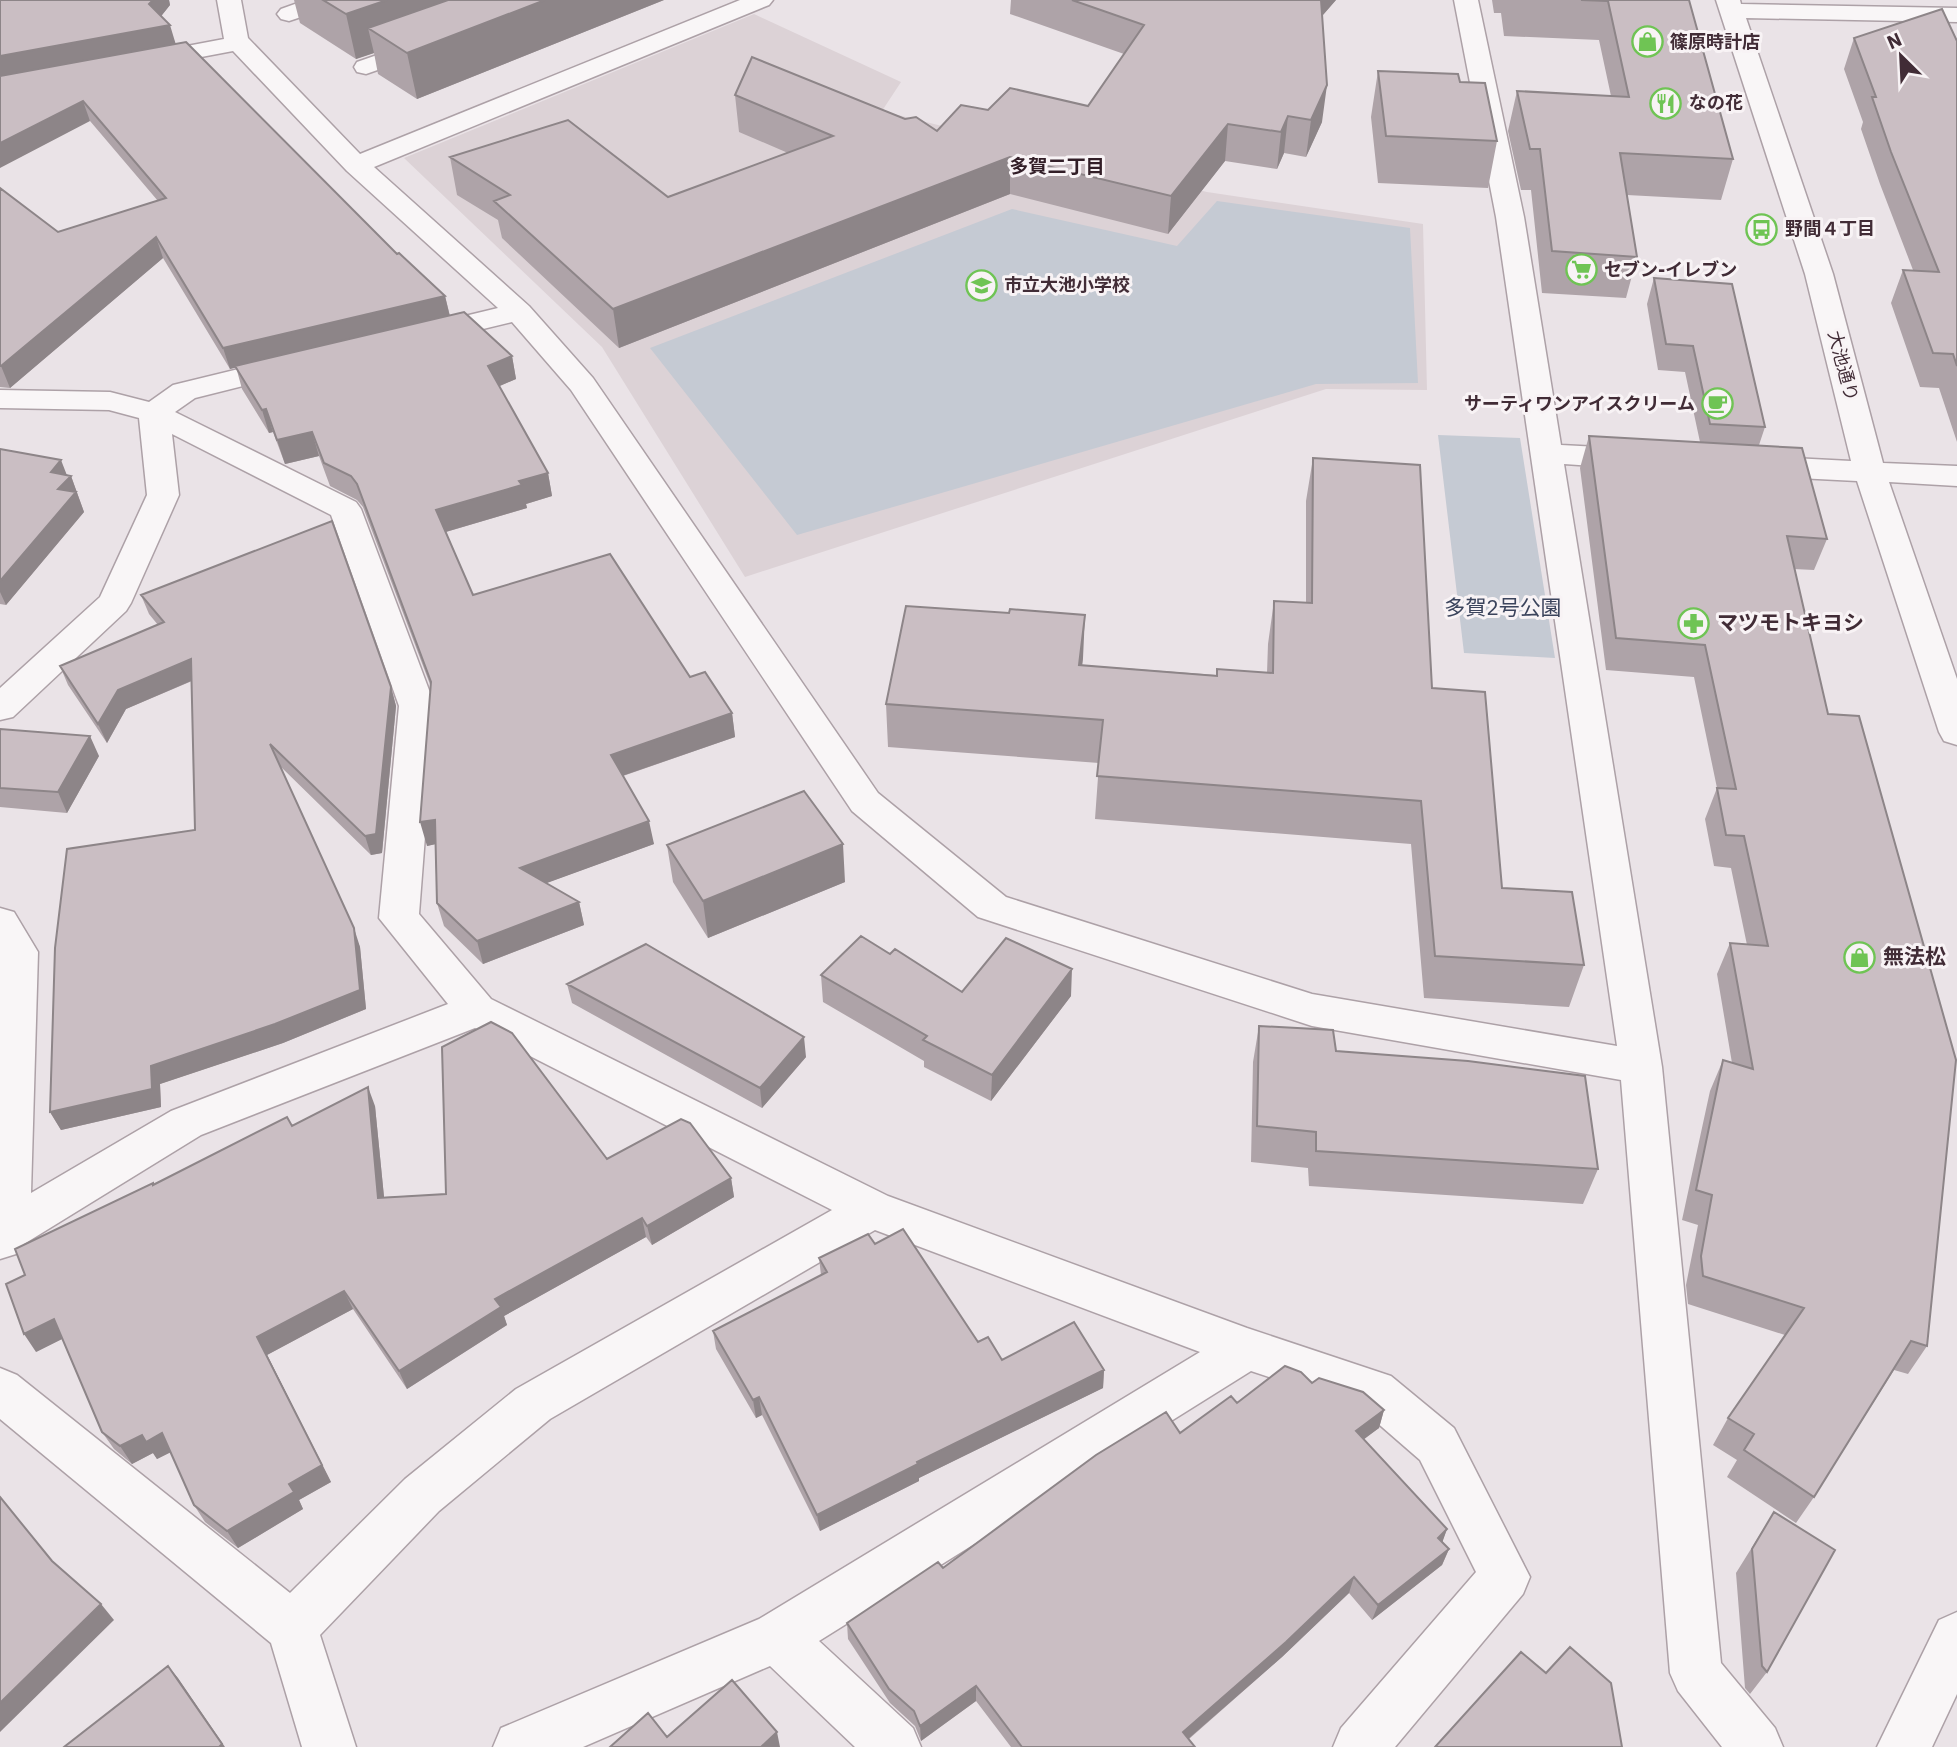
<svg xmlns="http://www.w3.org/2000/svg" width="1957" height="1747" font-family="'IBM Plex Sans','Noto Sans JP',sans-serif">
	<rect width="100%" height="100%" fill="#eae3e7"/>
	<path fill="#dcd2d6" d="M754 14 901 82 882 111 1207 192 1423 224 1427 390 1326 389 745 577 602 347 404 158Z"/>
	<path fill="#c5cad3" d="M1217 201 1410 228 1418 383 1316 384 797 535 650 348 1012 209 1177 246Z
		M1438 435 1520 438 1555 658 1464 653Z"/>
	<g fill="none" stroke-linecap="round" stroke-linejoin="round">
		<defs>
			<path id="minor" d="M217 0H241L248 38 360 154 740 0H773L769 5 374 167 529 306 593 378 878 793 1006 897 1312 994 1617 1046 1496 217 1454 0H1478L1524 217 1561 445 1637 449 1648 452 1653 459 1648 466 1637 469 1564 464 1662 1067 1721 1663 1775 1728 1783 1747H1722L1678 1691 1670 1673 1621 1080 1312 1026 978 917 852 811 571 390 512 322 425 343 415 340 410 334 415 328 498 308 347 171 233 51 143 68 134 66 131 61 134 56 224 39Z
				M306 0H341L337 5 289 21 281 19 277 14 281 9Z
				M1716 0H1740L1741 4 1957 8V22L1746 18 1833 274 1883 463 1957 466V486L1889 482 1957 679V745L1944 741 1939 732 1857 481 1756 476 1745 473 1740 466 1745 459 1756 456 1851 461 1805 274Z
				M426 38 435 40 438 45 435 50 366 74 357 72 354 67 357 62Z
				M288 357 299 360 303 366 299 372 195 398 175 412 356 502 361 509 435 706 419 914 491 999 888 1196 1247 1328 1391 1376 1454 1428 1530 1577 1523 1594 1395 1747H1333L1341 1728 1476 1572 1420 1460 1359 1407 1251 1371 819 1641 913 1728 921 1747H855L770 1666 583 1747H493L501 1728 759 1619 1200 1352 875 1230 550 1419 439 1511 320 1635 356 1747H302L271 1643 0 1419V1368L17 1375 290 1593 405 1479 516 1389 832 1210 475 1028 201 1135 24 1244 16 1254 0 1259V908L14 912 38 952 31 1193 171 1111 448 1004 379 918 399 706 331 515 172 434 179 495 131 603 126 611 13 717 0 720V688L100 597 147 495 139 418 109 410 0 408V390L110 392 149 402 173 385Z
				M1957 1612V1694L1932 1747H1877L1939 1620Z"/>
		</defs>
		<use href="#minor" stroke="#ada1a7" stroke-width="3"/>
		<use href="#minor" fill="#f9f6f7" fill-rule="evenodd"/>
	</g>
	<path fill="#aea3a8" d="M0 0H169L170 5 161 16 176 44 397 254 445 296 450 316 512 356 516 379 499 386 548 473 552 496 526 504 527 508 446 532 473 595 690 677 732 713 735 737 623 776 654 844 546 883 579 902 584 925 483 964 444 926 437 903 435 844 427 846 431 687 363 507 357 500 330 486 319 456 285 464 273 432 269 433 242 389 236 367 230 369 163 258 10 388 0 387V188L58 232 158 201 90 121Z
		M294 0H664L417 99 378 74 374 53 356 59 300 23Z
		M1011 0H1336L1322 16V122L1306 157 1284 153 1277 169 1225 161 1168 234 1010 194 619 348 502 238 498 220 457 195 450 157 668 197 788 153 739 132 735 95 937 131 988 110 1088 106 1124 54 1010 14Z
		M1492 0H1689L1733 159 1721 200 1627 195 1637 257 1626 298 1542 293 1531 190H1521L1508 131 1517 91 1611 96 1599 40 1504 36 1501 13H1494Z
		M1854 38 1957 41V442L1939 388 1920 387 1891 303 1903 270H1913L1880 184 1861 129 1863 122 1844 69Z
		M1378 71 1460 82 1497 141 1488 188 1378 183 1371 117Z
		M1654 278 1765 427 1759 445 1827 539 1814 570 1794 569 1927 1346 1908 1374 1894 1370 1814 1497 1796 1523 1727 1477 1737 1460 1713 1445 1728 1418 1785 1335 1688 1304 1686 1285 1698 1225 1682 1220 1710 1091 1723 1060 1732 1063 1717 974 1730 943 1747 945 1731 868 1714 866 1705 819 1717 788 1694 677 1606 670 1580 468 1589 436 1700 442 1685 372 1658 370 1647 304Z
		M0 449 71 476 84 512 6 605 0 604Z
		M1313 458 1432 688 1502 888 1584 965 1569 1007 1424 998 1411 844 1095 819 1099 763 888 747 886 704 1083 658 1082 665 1217 675 1267 673 1268 644 1274 601 1306 603V501Z
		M141 595 391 687 396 706 382 853 371 855 280 766 360 947 366 1009 283 1043 160 1084 161 1107 61 1130 50 1112 195 830 192 681 126 709 107 743 68 685 60 666 158 625 149 614Z
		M0 729 99 756 67 813 0 807Z
		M667 845 845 882 708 938 673 882Z
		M890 954 962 992 1071 996 991 1101 924 1067V1061L823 1002 821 975Z
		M567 984 806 1057 762 1108 572 1003Z
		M1259 1026 1336 1051 1598 1169 1583 1204 1309 1186 1308 1168 1251 1162 1253 1062Z
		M375 1106 384 1197 446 1194 607 1159 731 1178 734 1197 652 1245 646 1237 504 1316 507 1325 407 1389 353 1309 267 1355 331 1482 299 1500 303 1509 238 1548 205 1522 194 1505 171 1452 157 1459 153 1453 132 1464 114 1449 102 1432 62 1339 36 1352 154 1184 292 1126Z
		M875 1244 978 1342 1002 1360 1104 1370 1103 1388 919 1478V1481L820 1531 762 1415 756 1418 716 1349 713 1331 821 1275 819 1258Z
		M1312 1383 1384 1410 1379 1428 1363 1439 1447 1529 1442 1542 1449 1549 1442 1565 1372 1620 1349 1593 1282 1657 1189 1739 1195 1747H1011L976 1701 921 1741 915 1726 890 1703 848 1639 847 1623 1180 1433 1237 1403Z
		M1774 1512 1767 1672 1750 1694 1745 1688 1736 1573Z"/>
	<path fill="#8d8588" d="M153 0H169L170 5 155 24 149 4Z
		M387 0H521L368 28 374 53 356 59 346 14Z
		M545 0H664L417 99 407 53Z
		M1319 0H1336L1316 23Z
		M170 25 176 45 0 77V56Z
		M1327 85 1322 122 1306 157 1311 120Z
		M83 101 90 121 0 168V143Z
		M1288 116 1284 153 1277 169 1281 132Z
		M1228 124 1225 161 1168 234 1171 196Z
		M1010 157V194L619 348 613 309Z
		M156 237 163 258 10 388 1 366Z
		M445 296 450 317 230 369 223 348Z
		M512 356 516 379 493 389 488 366Z
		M266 409 273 432 269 433 262 410Z
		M312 432 319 456 285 464 277 440Z
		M61 460 68 478 71 476 84 512 6 605 0 592V581L51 472Z
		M548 473 552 496 526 504 527 508 442 533 436 510 519 481Z
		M1085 615 1083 658 1077 708 1079 665Z
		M191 659 198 678 126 709 107 743 98 724 118 690Z
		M391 687 396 706 382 853 371 855 365 836Z
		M732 713 735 737 616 778 611 755Z
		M90 736 99 756 67 813 58 792Z
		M435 820 441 843 427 846 420 822Z
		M649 821 654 844 525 891 520 868Z
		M843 844 845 882 708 938 703 901Z
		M579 902 584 925 483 964 477 941Z
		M354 928 360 947 366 1009 283 1043 160 1084 161 1107 61 1130 50 1112 151 1066Z
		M1072 969 1071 996 991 1101 992 1075Z
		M804 1037 806 1057 762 1108 760 1088Z
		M368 1087 375 1106 386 1217 378 1198Z
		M731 1178 734 1197 652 1245 647 1226Z
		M642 1218 646 1237 504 1316 507 1325 407 1389 399 1371 495 1299Z
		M344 1291 353 1309 267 1355 331 1482 299 1500 303 1509 238 1548 227 1531 289 1484 257 1337Z
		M54 1319 66 1337 36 1352 24 1334Z
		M1104 1370 1103 1388 919 1478V1481L820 1531 817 1515 917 1462Z
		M759 1397 762 1415 756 1418 753 1400Z
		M1384 1410 1379 1428 1351 1449 1356 1431Z
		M162 1433 173 1451 157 1459 153 1453 132 1464 120 1446 142 1435Z
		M1447 1529 1441 1546 1438 1538Z
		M1449 1549 1442 1565 1372 1620 1378 1605Z
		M1354 1577 1349 1593 1282 1657 1180 1746 1183 1732Z
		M101 1604 114 1620 0 1732V1703Z
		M168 1666 178 1678 225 1747H219Z
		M976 1686V1701L921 1741 920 1726Z
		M777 1732 780 1747H761Z"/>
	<path fill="#cabec3" stroke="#8d8588" stroke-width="2" d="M0 0H153L149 4 170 25 0 56Z
		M323 0H387L346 14Z
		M448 0H545L407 53 368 28Z
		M1072 0H1321L1327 85 1311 120 1288 116 1281 132 1228 124 1171 196 1010 157 613 309 494 201 510 195 450 157 568 120 668 197 833 136 735 95 752 57 905 119 916 117 937 131 961 105 988 110 1010 88 1088 106 1144 25Z
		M1581 0H1689L1733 159 1620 153 1637 257 1552 251 1540 149H1530L1517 91 1629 97 1608 1Z
		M1942 9 1957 41V366L1953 354 1933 353 1903 270 1939 272 1891 152 1872 97H1876L1854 38Z
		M186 42 397 254 399 253 445 296 223 348 156 237 1 366H0V188L58 232 166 198 83 101 0 143V76Z
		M1378 71 1458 74 1460 82 1485 83 1497 141 1386 136Z
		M1654 278 1732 284 1765 427 1710 424 1693 346 1666 344Z
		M464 312 512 356 488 366 548 473 519 481 522 485 436 510 473 595 610 554 690 677 705 672 732 713 611 755 649 821 520 868 579 902 477 941 437 903 435 820 420 822 431 682 357 484 351 476 324 463 312 432 277 440 266 409 262 410 235 366Z
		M1589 436 1802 448 1827 539 1787 536 1828 714 1859 716 1956 1060 1927 1346 1911 1341 1814 1497 1744 1450 1754 1434 1728 1418 1804 1308 1703 1276 1701 1256 1712 1195 1696 1190 1723 1060 1753 1069 1730 943 1768 946 1744 836 1726 835 1717 788 1736 789 1705 645 1616 638Z
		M0 449 61 460 51 472 71 476 58 489 76 492 0 581Z
		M1313 458 1420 465 1432 688 1485 692 1502 888 1572 892 1584 965 1435 956 1421 801 1097 776 1103 720 886 704 906 606 1009 613 1010 609 1085 615 1079 665 1217 676V669L1273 673 1274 601 1312 603Z
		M332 521 391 687 376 834 365 836 270 744 354 928 360 990 275 1024 151 1066 152 1089 50 1112 55 948 67 849 195 830 191 659 118 690 98 724 60 666 164 622 141 595Z
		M0 729 90 736 58 792 0 788Z
		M804 791 843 844 703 901 667 845Z
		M861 936 890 954 895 949 962 992 1006 938 1072 969 992 1075 923 1040 927 1036 821 975Z
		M646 944 804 1037 760 1088 567 984Z
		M491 1022 512 1033 607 1159 681 1119 690 1123 731 1178 647 1226 642 1218 495 1299 501 1307 399 1371 344 1291 257 1337 322 1465 289 1484 294 1492 227 1531 194 1505 162 1433 146 1442 142 1435 120 1446 102 1432 54 1319 24 1334 6 1284 25 1275 15 1249 153 1183V1185L287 1117 292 1126 368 1087 378 1198 446 1194 442 1047Z
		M1259 1026 1333 1030 1336 1051 1468 1061 1585 1076 1598 1169 1316 1151V1132L1257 1126Z
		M903 1229 978 1342 988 1337 1002 1360 1074 1322 1104 1370 917 1462 918 1464 817 1515 759 1397 753 1400 713 1331 827 1272 819 1258 868 1234 875 1244Z
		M1285 1366 1301 1372 1312 1383 1319 1378 1363 1392 1384 1410 1356 1431 1447 1529 1438 1538 1449 1549 1378 1605 1354 1577 1286 1642 1183 1732 1195 1747H1022L976 1686 920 1726 914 1711 889 1689 847 1623 938 1562 943 1568 1096 1455 1166 1412 1180 1433 1231 1396 1237 1403Z
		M0 1497 52 1561 101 1604 0 1703Z
		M1774 1512 1835 1550 1767 1672 1762 1666 1752 1549Z
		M1570 1647 1611 1683 1622 1747H1435L1521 1652 1546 1673Z
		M168 1666 222 1744 219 1747H64Z
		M732 1680 777 1732 761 1747H610L648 1713 667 1737Z"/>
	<defs>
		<symbol id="shop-ring" viewBox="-11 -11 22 22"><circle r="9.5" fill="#f8f3f5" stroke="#6fc454" stroke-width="1.5"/><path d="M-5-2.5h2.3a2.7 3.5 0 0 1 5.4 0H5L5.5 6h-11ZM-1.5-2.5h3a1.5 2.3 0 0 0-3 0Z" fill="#6fc454"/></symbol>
		<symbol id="restaurant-ring" viewBox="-11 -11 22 22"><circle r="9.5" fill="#f8f3f5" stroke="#6fc454" stroke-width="1.5"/><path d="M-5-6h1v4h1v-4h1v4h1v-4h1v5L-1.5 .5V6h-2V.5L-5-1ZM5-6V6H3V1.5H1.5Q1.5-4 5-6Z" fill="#6fc454"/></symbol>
		<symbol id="bus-ring" viewBox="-11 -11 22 22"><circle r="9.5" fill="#f8f3f5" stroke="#6fc454" stroke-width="1.5"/><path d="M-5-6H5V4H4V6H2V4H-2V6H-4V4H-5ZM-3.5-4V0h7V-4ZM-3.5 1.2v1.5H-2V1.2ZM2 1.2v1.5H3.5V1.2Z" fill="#6fc454"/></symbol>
		<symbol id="supermarket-ring" viewBox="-11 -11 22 22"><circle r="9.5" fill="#f8f3f5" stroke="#6fc454" stroke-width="1.5"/><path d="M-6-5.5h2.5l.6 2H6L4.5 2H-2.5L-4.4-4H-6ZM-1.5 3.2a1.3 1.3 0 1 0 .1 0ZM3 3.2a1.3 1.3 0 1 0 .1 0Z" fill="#6fc454"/></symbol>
		<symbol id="school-ring" viewBox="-11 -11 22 22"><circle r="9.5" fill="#f8f3f5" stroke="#6fc454" stroke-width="1.5"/><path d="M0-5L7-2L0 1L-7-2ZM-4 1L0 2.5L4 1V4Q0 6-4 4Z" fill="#6fc454"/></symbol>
		<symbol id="cafe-ring" viewBox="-11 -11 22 22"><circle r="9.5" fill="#f8f3f5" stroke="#6fc454" stroke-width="1.5"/><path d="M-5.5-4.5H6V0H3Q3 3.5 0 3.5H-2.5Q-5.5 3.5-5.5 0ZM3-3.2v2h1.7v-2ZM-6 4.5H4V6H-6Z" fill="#6fc454"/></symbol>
		<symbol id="pharmacy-ring" viewBox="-11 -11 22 22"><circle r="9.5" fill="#f8f3f5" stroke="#6fc454" stroke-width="1.5"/><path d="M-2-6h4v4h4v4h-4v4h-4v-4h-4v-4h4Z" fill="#6fc454"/></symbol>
	</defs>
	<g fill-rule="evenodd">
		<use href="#shop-ring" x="1630" y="24" width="35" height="35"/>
		<use href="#restaurant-ring" x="1648" y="86" width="35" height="35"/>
		<use href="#bus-ring" x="1744" y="212" width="35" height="35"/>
		<use href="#supermarket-ring" x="1564" y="252" width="35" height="35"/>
		<use href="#school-ring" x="964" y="268" width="35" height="35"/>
		<use href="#cafe-ring" x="1700" y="386" width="35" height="35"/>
		<use href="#pharmacy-ring" x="1676" y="606" width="35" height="35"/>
		<use href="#shop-ring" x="1842" y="940" width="35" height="35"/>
	</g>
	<g text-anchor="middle" stroke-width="6" stroke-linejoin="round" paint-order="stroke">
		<g font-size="18" font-weight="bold" fill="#412c36" stroke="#f8f3f5" text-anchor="start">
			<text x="1670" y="48">篠原時計店</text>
			<text x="1689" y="109">なの花</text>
			<text x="1785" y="235">野間４丁目</text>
			<text x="1604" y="276">セブン-イレブン</text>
			<text x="1004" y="291">市立大池小学校</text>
			<text x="1695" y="410" text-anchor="end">サーティワンアイスクリーム</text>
		</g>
		<g font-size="18" fill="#412c36" stroke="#f8f3f5">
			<text transform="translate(1843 366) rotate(75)" y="6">大池通り</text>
		</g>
		<g font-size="19" font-weight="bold" fill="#321e27" stroke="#f8f3f5">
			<text x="1057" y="173">多賀二丁目</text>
		</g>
		<g font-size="21" fill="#3b445c" stroke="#f8f3f5">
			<text x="1503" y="615">多賀2号公園</text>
		</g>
		<g font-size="21" font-weight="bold" fill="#412c36" stroke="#f8f3f5" text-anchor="start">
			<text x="1717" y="630">マツモトキヨシ</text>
			<text x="1883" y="964">無法松</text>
		</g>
	</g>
	<g transform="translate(1901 56) rotate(336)" stroke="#f8f3f5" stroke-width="5" paint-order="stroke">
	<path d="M0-5L12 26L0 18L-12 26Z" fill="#412c36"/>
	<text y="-10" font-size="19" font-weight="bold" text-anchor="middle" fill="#412c36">N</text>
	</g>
</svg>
